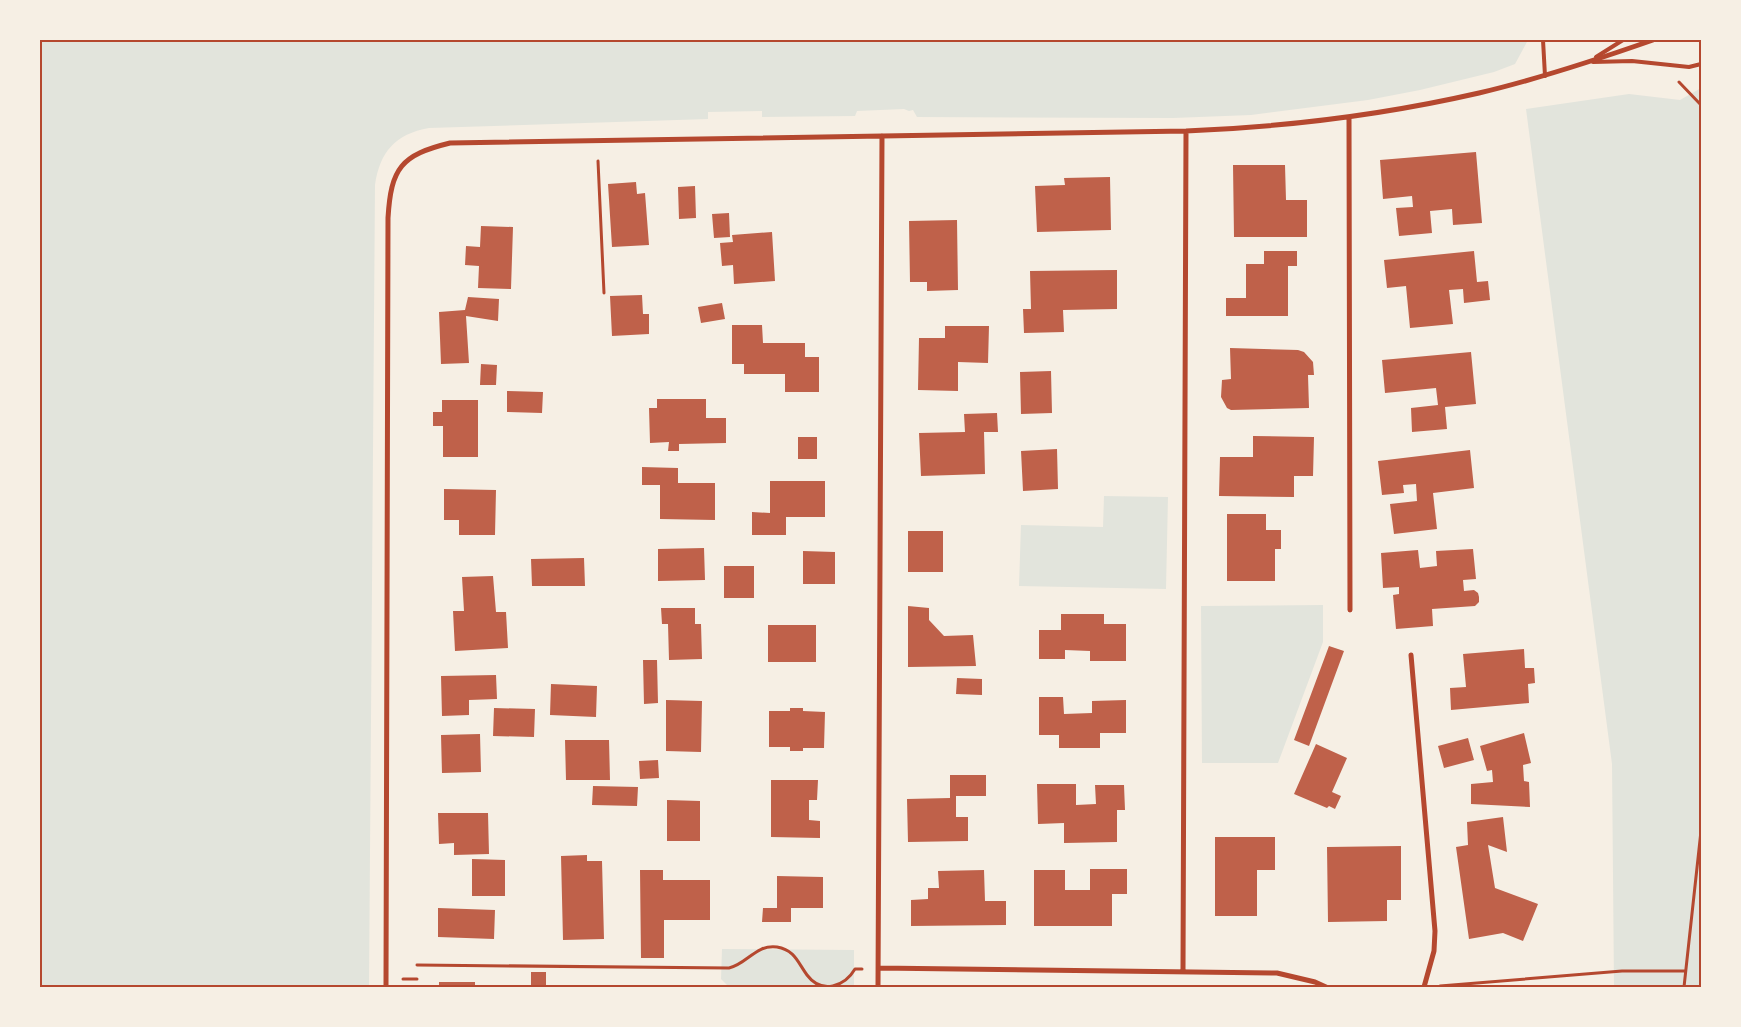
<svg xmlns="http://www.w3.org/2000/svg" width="1741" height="1027" font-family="Spectral,serif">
	<rect width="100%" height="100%" fill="#f6efe4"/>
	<path fill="#e2e4dc" d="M40 40H1528L1515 64 1494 72 1420 90 1368 100 1251 115 1173 118 917 117 913 110 909 111 904 109 857 111 855 116 762 117V111L708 112V119L429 128C395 134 380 152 375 185L369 987H40Z
		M1701 88V987H1614L1612 764 1526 109 1629 94 1680 100Z
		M1104 496 1168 497 1166 589 1019 586 1021 525 1103 527Z
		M1323 605V642L1278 763H1202L1201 606Z
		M722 949 854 950V987H729L721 979Z"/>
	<path fill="#bf614a" d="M1476 152 1482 223 1453 225 1452 209 1430 211 1432 233 1399 236 1396 208 1413 207 1412 196 1383 199 1380 160Z
		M1233 165H1285L1286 200H1307V237H1234Z
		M1110 177 1111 230 1037 232 1035 186 1065 185 1064 178Z
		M636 182 637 194 645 193 649 245 612 247 608 184Z
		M695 186 696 218 679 219 678 187Z
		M729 213 730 237 714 238 712 214Z
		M957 220 958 290 927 291V282H910L909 221Z
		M481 226 513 227 511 289 478 288 479 266 465 265 466 246 480 247Z
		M772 232 775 281 734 284 733 265 722 266 720 243 733 242 732 235Z
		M1264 251H1297V266H1288V316H1226V298H1246V264H1264Z
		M1474 251 1477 282 1488 281 1490 300 1464 303 1463 289 1449 290 1453 324 1410 328 1406 286 1387 288 1384 260Z
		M1117 270V309L1063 310 1064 332 1024 333 1023 309H1031L1030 271Z
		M642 295 643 314H649V334L612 336 610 296Z
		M468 297 499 299 498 321 466 316 469 363 441 364 439 312 465 310Z
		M722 303 725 319 701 323 698 307Z
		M732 325H762L763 343H805V357H819V392H785V374H744V364H732Z
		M945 326H989L988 363 958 362V391L918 390 919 338H945Z
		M1230 348 1298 350 1304 352 1313 362 1314 375H1308L1309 408 1231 410 1227 408 1221 397 1222 380 1231 379Z
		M1471 352 1476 404 1445 407 1447 429 1412 432 1411 408 1438 405 1436 388 1385 393 1382 360Z
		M481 364 497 365 496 385H480Z
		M1051 371 1052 413 1021 414 1020 372Z
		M507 391 543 392 542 413 507 412Z
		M657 399H706V418H726V443L679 444V451H668L669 442 650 443 649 408H657Z
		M442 400H478V457H443V426H433V412H442Z
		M997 413 998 432H984L985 474 921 476 919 433 965 432 964 414Z
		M1253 436 1314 437 1313 476H1294V497L1219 496 1220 457H1253Z
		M798 437H817V459H798Z
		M1057 449 1058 489 1023 491 1021 451Z
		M1470 450 1474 488 1433 493 1437 529 1394 534 1390 504 1417 501 1416 484 1403 485 1404 493 1382 495 1378 461Z
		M642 467 678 468V483H715V520L660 519V485H642Z
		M770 481H825V517H786V535H752V512L770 513Z
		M444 489 496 490 495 535H459V520H444Z
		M1227 514H1266V530H1281V549H1275V581H1227Z
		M908 531H943V572H908Z
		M704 548 705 580 658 581V549Z
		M1473 549 1476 579 1463 580 1464 591 1474 590 1478 593 1479 597V602L1475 606 1432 609 1433 626 1396 629 1393 595 1399 594V587L1383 588 1381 553 1418 550 1420 568 1437 566 1436 551Z
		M803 551 835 552V584H803Z
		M584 558 585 586H532L531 559Z
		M724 566H754V598H724Z
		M493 576 496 612H506L508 648 455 651 453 611H464L462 577Z
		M908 606 929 608V620L944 636 973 635 976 666 908 667Z
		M661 608H695V624H701L702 659 669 660 668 624H662Z
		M1061 614H1104V624H1126V661H1090V651L1065 650V659H1039V630H1061Z
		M768 625H816V662H768Z
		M1329 646 1344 651 1309 746 1294 740Z
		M1524 649 1525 668H1534L1535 683 1528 684 1529 703 1451 710 1450 688 1466 687 1463 654Z
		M643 660H657L658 703 644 704Z
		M496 675 497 699 469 700V715L442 716 441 676Z
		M957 678 982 679V695L956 694Z
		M551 684 597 686 596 717 550 715Z
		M1039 697H1063L1064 714 1092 713V701L1126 700V733H1100V748H1059V735H1039Z
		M666 700 702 701 701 752 666 751Z
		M494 708 535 709 534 737 493 736Z
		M790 708H803V711L825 712 824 748H803V751H790V747H769V711H790Z
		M1524 733 1531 763 1523 765 1524 781 1529 782 1530 807 1471 804V784L1493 782 1492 770 1487 771 1480 746Z
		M480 734 481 772 442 773 441 735Z
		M1468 738 1474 760 1444 768 1438 746Z
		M565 740H609L610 780H566Z
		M1316 744 1347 758 1332 792 1341 796 1335 809 1329 806 1327 808 1294 794Z
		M658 760 659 778 640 779 639 761Z
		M950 775H986V796H956V817H968V841L908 842 907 799 950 798Z
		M771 780H818L817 800H809V820L820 821V838L771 837Z
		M1037 784H1076V805L1096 804 1095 785H1124L1125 810H1117V842L1064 843V823L1038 824Z
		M593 786 638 787 637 806 592 805Z
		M667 800 700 801V841H667Z
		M438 813H488L489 854 454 855V843L439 844Z
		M1503 817 1507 852 1488 845 1495 888 1538 904 1523 941 1503 933 1469 939 1456 847 1468 845 1467 822Z
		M1215 837H1275V870H1257V916H1215Z
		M1401 846V900H1387V921L1328 922 1327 847Z
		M587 855V861H602L604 939 563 940 561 856Z
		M472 859 505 860V896H472Z
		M1090 869H1127V894H1112V926H1034V870H1065V890H1090Z
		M640 870H663V880H710V920H664V958H641Z
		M984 870 985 901H1006V925L911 926V900L928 899V888H939L938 871Z
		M777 876 823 877V908H791V922H762L763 908H777Z
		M438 908 495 910 494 939 438 937Z
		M531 972H546V987H531Z
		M439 982H475V987H439Z"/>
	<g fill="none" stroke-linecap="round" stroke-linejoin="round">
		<path stroke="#b5482f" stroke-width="3" d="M1679 82 1701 105
			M598 161 604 293
			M417 965 729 968C747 964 756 944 777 947 795 950 798 963 807 975 822 995 845 986 855 969H862
			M403 979H417
			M1440 986 1622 971H1685
			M1684 987 1701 831"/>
		<path stroke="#b5482f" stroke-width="4" d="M1543 40 1545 76
			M1596 57 1623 40
			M1593 62 1632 61 1689 67 1701 64"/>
		<path stroke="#b5482f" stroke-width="5" d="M1349 117 1350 610
			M1411 655 1435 931 1434 951 1424 987
			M878 968 1277 973 1315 982 1326 987
			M1183 971 1186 131
			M386 987 388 218C391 168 401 155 450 143L1186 131C1285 127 1383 115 1479 93 1538 79 1596 60 1653 40
			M878 987 882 136"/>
	</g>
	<rect width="1741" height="1027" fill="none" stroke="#f6efe4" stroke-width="82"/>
	<rect x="41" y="41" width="1659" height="945" fill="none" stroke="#b5482f" stroke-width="2"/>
</svg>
